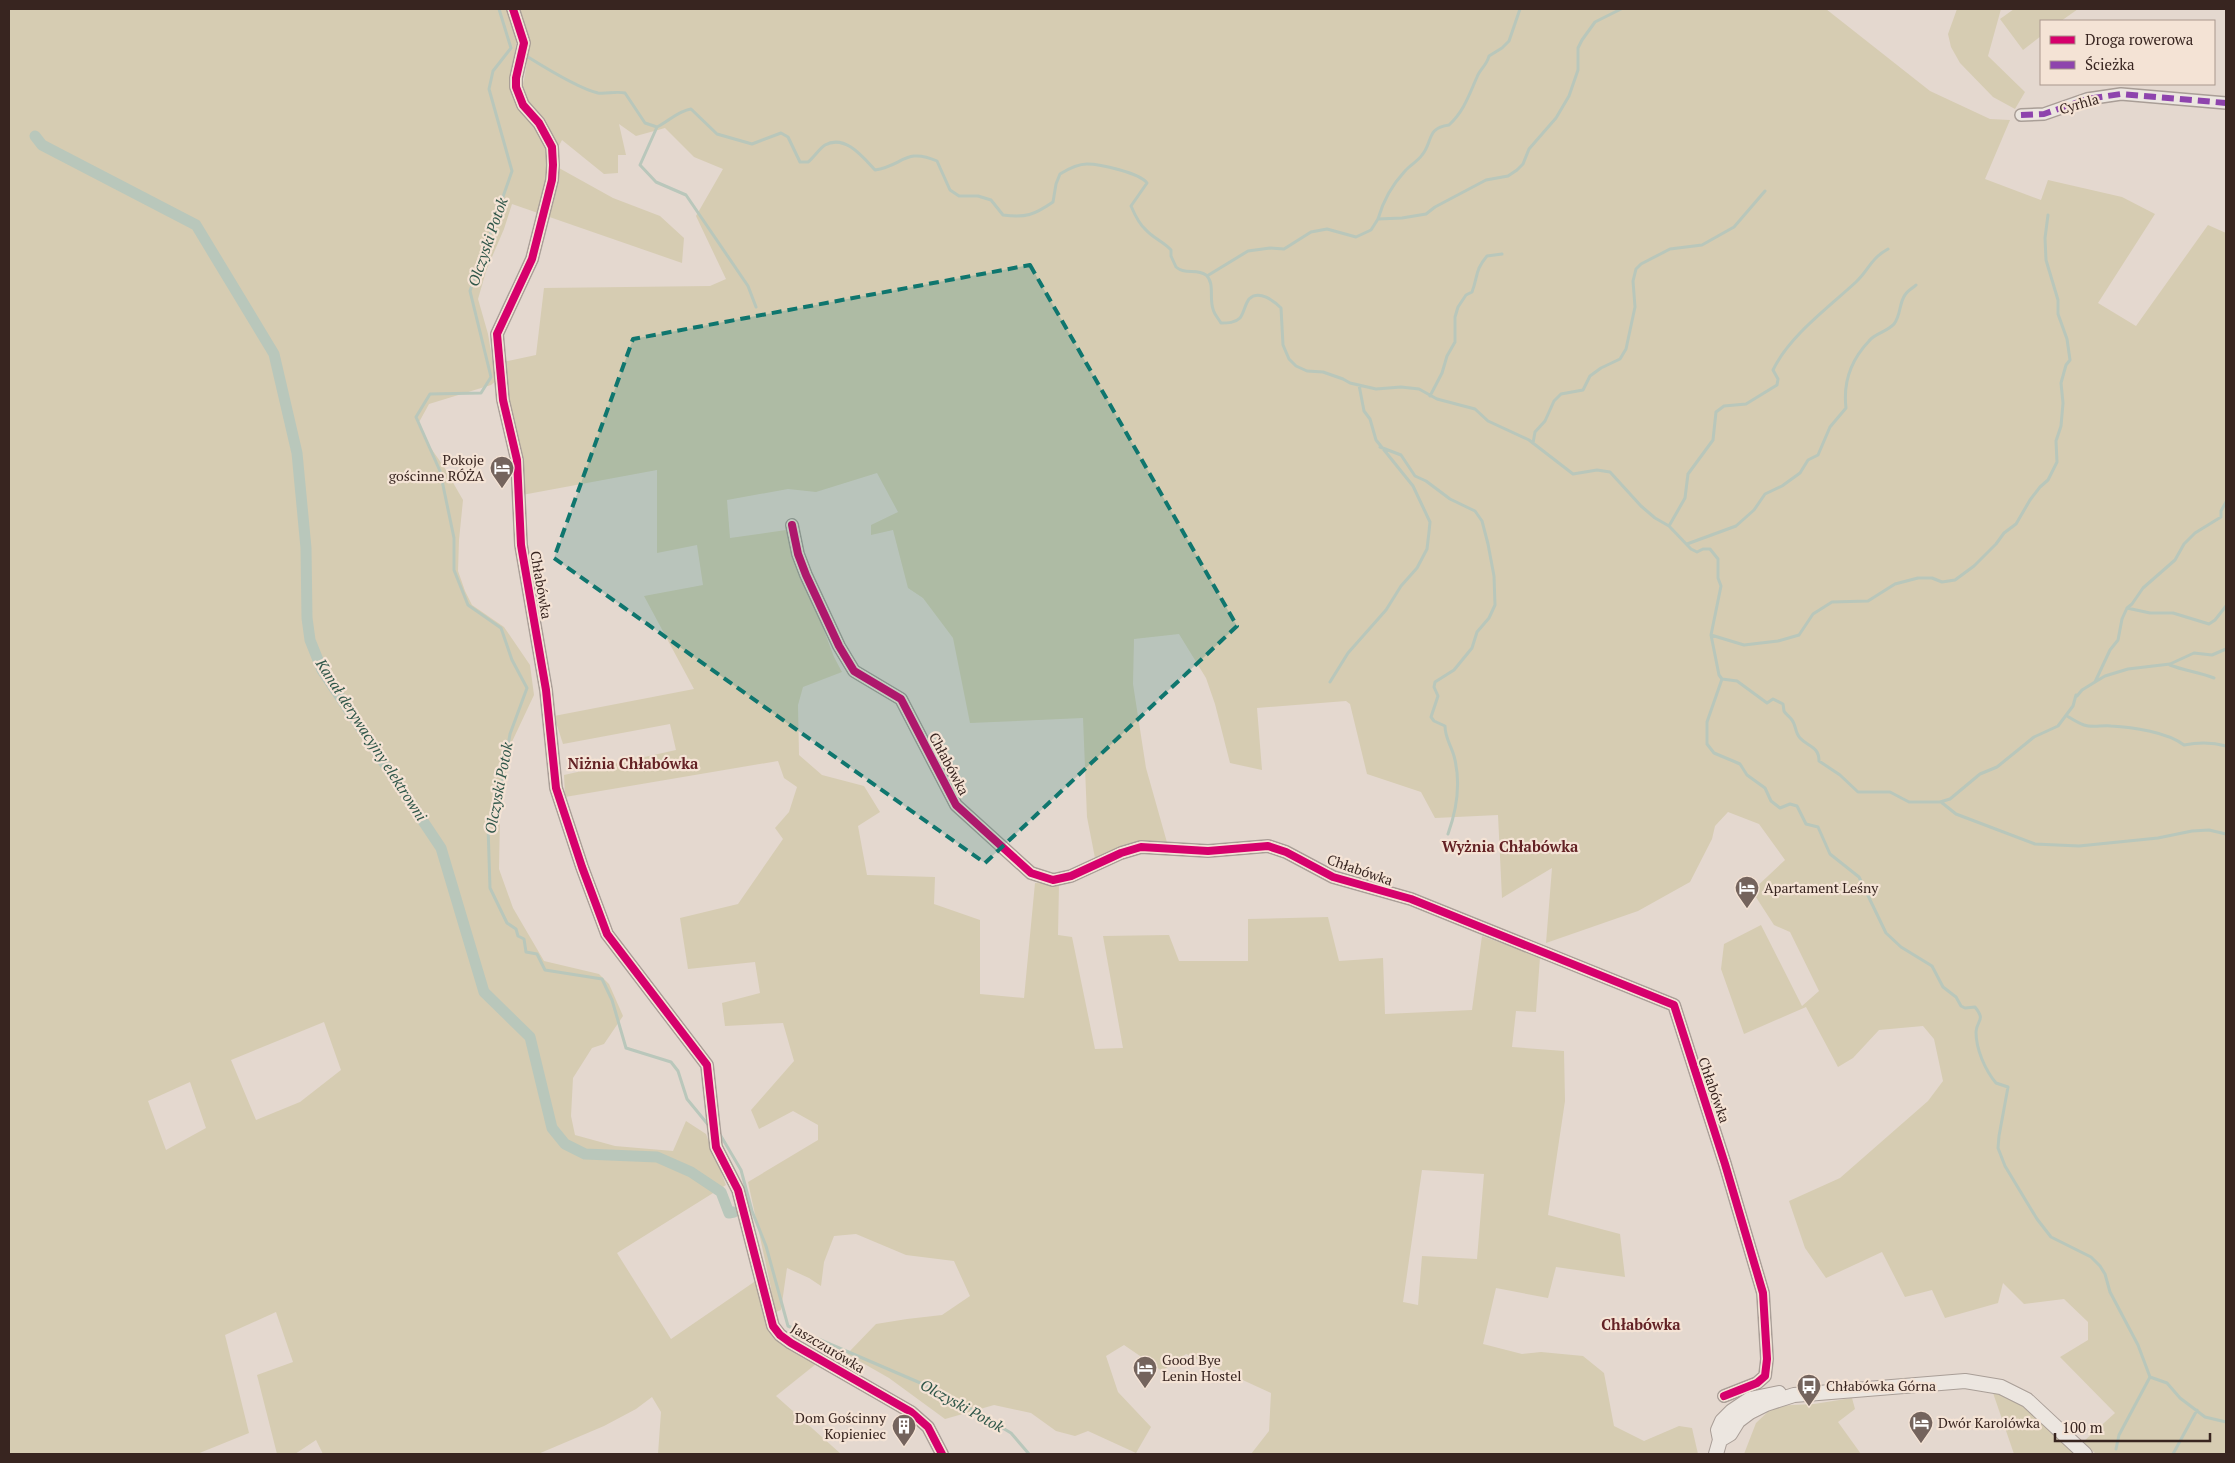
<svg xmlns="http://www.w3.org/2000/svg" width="2235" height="1463" font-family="'PT Serif',serif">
	<rect width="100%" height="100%" fill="#e4d8cf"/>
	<path fill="#d6ccb2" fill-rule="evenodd" d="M9 9H509L517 39 511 74 522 87C531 56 526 39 518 9H1826L1930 91 1990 119 2010 120 1985 179 2041 200 2048 180 2122 197 2155 214 2098 303 2136 326 2208 225 2226 233V1454H2096L2083 1442 2115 1413 2060 1357 2088 1340V1322L2064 1299 2024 1304 2003 1283 1998 1303 1945 1318 1932 1290 1905 1297 1882 1252 1826 1278 1805 1248 1789 1201 1840 1178 1928 1101 1943 1081 1934 1039 1923 1026 1879 1030 1853 1058 1838 1067 1806 1007 1744 1034 1721 969 1724 944 1761 925 1802 1006 1819 991 1790 932 1774 925 1752 891 1785 860 1759 824 1728 812 1715 826 1712 839 1690 882 1638 911 1546 943 1552 868 1502 898 1498 815 1435 818 1421 792 1367 774 1350 704 1346 701 1257 708 1262 770 1230 763 1215 704 1206 678 1179 634 1134 639 1133 684 1146 768 1168 846 1132 844 1095 858 1087 817 1083 718 970 723 953 638 923 598 908 588 893 530 871 535V525L898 512 877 473 816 492 788 489 727 500 730 538 786 530 834 657 842 672 803 687 798 705 799 755 822 775 864 786 880 812 858 826 867 875 935 877 934 904 980 920V994L1024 998 1035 883 1059 884 1058 935 1072 937 1095 1049 1123 1048 1103 936 1169 935 1179 961H1248V919L1328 917 1339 961 1383 958 1385 1014 1472 1010 1482 936 1540 957 1536 1012 1516 1011 1512 1047 1564 1051 1565 1101 1548 1215 1620 1234 1625 1277 1556 1267 1548 1298 1496 1288 1483 1344 1522 1354 1541 1352 1583 1356 1604 1373 1614 1426 1644 1441 1679 1426 1692 1428 1698 1454H1251L1269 1431 1271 1393 1186 1354 1162 1371 1124 1345 1106 1356 1118 1392 1151 1427 1136 1453 1088 1431 1075 1436 1056 1431 1031 1413 994 1405 945 1419 889 1378 847 1354 876 1324 907 1319 942 1315 970 1296 954 1261 906 1255 856 1234 834 1236 824 1262 821 1286 809 1278 787 1268 781 1310 773 1313 771 1288 748 1182 818 1140V1125L793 1111 759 1129 751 1110 794 1061 783 1023 725 1026 722 1003 760 993 755 962 688 969 680 918 738 904 783 839 775 828 789 812 797 787 784 778 778 761 565 797 564 775 676 750 670 724 563 744 554 716 694 689 644 596 703 585 697 545 657 553V470L522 495 505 403 503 362 536 355 544 288 710 286 726 279 696 216 723 169 694 157 665 128 636 136 619 124 626 155H618V173L604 174 562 140 550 163 613 198 660 216 684 238 682 263 512 204 504 229 486 271 478 299 488 334 496 381 491 385 429 404 418 424 428 444 444 467 463 500 459 540 458 571 465 591 472 605 504 627 530 665 534 695 510 746 500 816 499 869 513 908 544 961 599 974 609 984 623 1016 604 1044 592 1048 573 1078 571 1116 575 1135 615 1146 673 1151 686 1121 706 1134 726 1185 617 1253 671 1339 757 1280 776 1336 816 1364 776 1396 841 1454H658L661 1412 652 1397 636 1409 604 1426 538 1454H323L316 1440 295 1454H277L257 1375 293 1362 276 1312 225 1335 249 1433 197 1454H9ZM324 1022 341 1070 300 1102 256 1120 231 1060ZM190 1082 206 1128 166 1150 148 1101ZM1422 1170 1484 1174 1477 1259 1422 1256 1418 1305 1403 1302Z
		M1957 9H2001L1988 56 2025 92 2015 109 1993 97 1960 63 1951 47 1948 34Z
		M2014 9H2078L2061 21H2041V36L2023 50 2000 19Z
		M1992 1390 2023 1403 2074 1454H2014Z
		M1852 1398 1855 1409 1838 1422 1861 1454H1744L1756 1423 1774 1406 1814 1404Z"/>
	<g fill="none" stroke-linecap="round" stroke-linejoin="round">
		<path stroke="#b9c7bb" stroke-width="3" d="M499 9 511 48 493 71 489 89 512 171 470 291 491 377 481 393 430 394 416 417 440 471 454 538V570L468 605 501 628 512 660 527 688 510 734 501 787 488 826 490 888 507 923 516 929 518 936 524 939 526 952 537 954 545 970 602 979 612 1000 626 1048 671 1062 678 1071 687 1099 710 1127
			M528 57C544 67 580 89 598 93 607 94 616 91 625 93L645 123 657 127C669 121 678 111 691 109L717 134 752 144 781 133 788 137 800 162H808C814 157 819 149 825 145 845 134 863 157 875 170 903 166 905 147 937 161L950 190 959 196H978L991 200 1003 215C1026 218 1034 215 1053 202L1056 184 1060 174C1068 169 1078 164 1087 164 1100 164 1140 173 1147 183L1131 206C1134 213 1140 225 1146 230 1153 238 1164 242 1171 250V256L1176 267C1185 275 1197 268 1206 275 1215 283 1209 298 1213 309 1214 314 1218 318 1221 323 1228 323 1235 323 1240 318 1244 313 1245 304 1249 299 1259 289 1274 301 1281 308L1283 345 1289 359 1296 366 1307 371 1323 372 1343 379 1350 383 1376 389 1401 387 1419 389 1437 399 1475 409 1488 421 1529 440 1573 474 1597 470 1610 472 1641 506 1655 518 1669 526 1691 549 1697 552 1703 549H1710L1718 559V578L1721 586 1711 635 1719 675 1722 679 1707 722V744L1714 753 1740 764 1747 775 1765 788 1771 801 1780 808 1790 804 1797 806 1806 824 1818 827 1830 854 1859 877 1886 933 1901 947 1932 966 1943 987 1956 997 1961 1006 1965 1008 1975 1007C1986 1021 1977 1019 1976 1032 1976 1049 1985 1070 1996 1083L2008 1087 1999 1136 1998 1148 2005 1166 2037 1219 2051 1237 2091 1257 2100 1266 2105 1274 2110 1292 2138 1345 2150 1377 2167 1383 2180 1398 2205 1417 2226 1422
			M657 127 640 165 656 182 686 195 748 286 756 307
			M1378 219C1383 201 1392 185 1405 171 1410 165 1417 162 1422 155 1433 142 1426 128 1449 125 1464 111 1469 95 1477 77 1480 69 1487 65 1489 56L1502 48 1509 41 1520 9
			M1207 276 1248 251 1270 248 1284 249 1311 232 1327 229 1356 237 1371 230 1378 219 1402 218 1426 214 1435 207 1486 180 1508 176 1517 170 1523 164 1529 149 1556 118 1569 96 1578 70V48L1582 40 1595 22 1621 9
			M1430 396 1442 373 1447 356 1455 342V317L1458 307 1466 295 1472 292C1478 276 1475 270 1487 256L1502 254
			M1533 443 1535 432 1545 421 1554 401 1561 394 1583 390 1590 376 1601 368 1620 359 1626 349 1635 307 1633 281 1636 269 1641 264 1670 249 1702 245 1734 227 1765 191
			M1380 447 1401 455 1415 476 1426 481 1450 499 1475 511 1482 521 1488 544 1494 576 1495 605 1489 618 1477 632 1472 648 1454 670 1435 682 1434 687 1438 696 1431 717 1434 721 1445 726C1445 738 1451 745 1454 756 1461 782 1457 809 1448 834
			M1669 526 1685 498 1688 474 1713 440 1716 412 1724 406 1746 404 1777 385 1778 379 1773 370C1789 336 1829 307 1856 282 1869 270 1870 259 1888 249
			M1687 544 1736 526 1754 510 1765 494 1782 486 1800 473 1808 460 1818 455 1830 427 1846 408C1843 383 1851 360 1869 341 1875 333 1887 332 1894 324 1901 315 1899 303 1905 295 1907 291 1913 288 1916 285
			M2127 608 2150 613H2173L2209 624 2215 620 2226 606
			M1711 635 1744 645 1778 641 1799 635 1813 614 1832 602 1868 601 1895 584 1918 578H1932L1942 582 1955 580 1974 566 1996 544 2004 533 2016 524 2030 500 2040 487 2048 480 2057 462 2056 441 2061 426 2063 403 2061 383 2066 365 2070 360 2067 339 2058 314V300L2046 260 2045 238 2048 215
			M2170 665C2185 671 2199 672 2214 678
			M1722 679 1737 681 1767 703 1773 699 1783 704 1784 711C1786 715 1789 716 1792 720 1796 725 1795 733 1800 738 1808 747 1819 746 1819 761L1840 775 1858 792H1890L1909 802H1940L1950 799 1980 774 1997 767 2034 737 2058 726 2073 706 2076 695 2077 696 2082 690 2095 682 2110 650 2118 640 2122 619 2127 608 2132 604 2143 588 2175 560 2184 544 2195 533 2221 517V511L2226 502
			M1330 682 1348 653 1386 610 1401 586 1417 568 1427 549 1429 532 1430 522 1413 486 1376 440 1370 419 1364 411 1359 385
			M2095 682 2105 676 2128 669 2170 664 2194 653 2212 655 2226 649
			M2067 716C2072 719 2078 723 2084 725 2092 728 2102 725 2111 726 2132 727 2167 732 2184 745 2199 742 2212 742 2226 746
			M1941 802 1956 814 2035 844 2079 846 2158 838 2192 831 2209 830 2226 834
			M718 1131 741 1170 752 1211 766 1246 788 1326 946 1394 1011 1433 1029 1454
			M2116 1449 2119 1435 2150 1377
			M2173 1454 2197 1410"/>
		<path stroke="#b9c7bb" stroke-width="11" d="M35 136 42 145 196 225 274 354 297 453 306 548 307 618 310 640 322 670 441 848 484 992 530 1037 552 1128 565 1144 585 1154 657 1157 691 1172 721 1192 729 1213 734 1212"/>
		<defs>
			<path id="minor" d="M513 9 524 43 516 78V87L523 105 539 123 552 147 553 165 552 180 532 259 497 334 503 400 517 460 521 545 546 690 556 788 582 867 607 934 707 1065 716 1147 738 1190 773 1326 780 1335 791 1343 911 1412 928 1427 942 1454
				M2021 115 2044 114 2087 99 2121 94 2226 103
				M792 525 798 554 806 575 839 646 854 671 901 699 956 805 1031 873 1053 880 1071 876 1121 853 1141 847 1208 851 1268 846 1286 852 1333 877 1411 899 1674 1005 1725 1164 1763 1293 1767 1359 1765 1376 1757 1383 1724 1396"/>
			<path id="tertiary" d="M1720 1440 1730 1434 1738 1421 1750 1412 1766 1404 1794 1395 1965 1381 2001 1387 2027 1400 2085 1454
				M1716 1454 1720 1440 1718 1430 1722 1421 1732 1411 1750 1399 1779 1393"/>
		</defs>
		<use href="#minor" stroke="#a99e97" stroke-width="14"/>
		<use href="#tertiary" stroke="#a99e97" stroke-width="16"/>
		<use href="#minor" stroke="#ece6e0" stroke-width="11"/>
		<use href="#tertiary" stroke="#ece6e0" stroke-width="14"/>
		<path stroke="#8e44ad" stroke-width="6" stroke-dasharray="12 6" stroke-linecap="butt" d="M2021 115 2044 114 2087 99 2121 94 2226 103"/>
		<defs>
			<path id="cycleway" d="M513 9 524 43 516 78V87L523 105 539 123 552 147 553 165 552 180 532 259 497 334 503 400 517 460 521 545 546 690 556 788 582 867 607 934 707 1065 716 1147 738 1190 773 1326 780 1335 791 1343 911 1412 928 1427 942 1454
				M792 525 798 554 806 575 839 646 854 671 901 699 956 805 1031 873 1053 880 1071 876 1121 853 1141 847 1208 851 1268 846 1286 852 1333 877 1411 899 1674 1005 1725 1164 1763 1293 1767 1359 1765 1376 1757 1383 1724 1396"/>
		</defs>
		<use href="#cycleway" stroke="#f4e3d5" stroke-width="11"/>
		<use href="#cycleway" stroke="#d6006c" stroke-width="8"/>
	</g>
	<path fill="#0f766e" fill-opacity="0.2" stroke="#0f766e" stroke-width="4" stroke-dasharray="10 6" stroke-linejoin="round" d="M1030 265 1237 626 985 863 554 558 633 339Z"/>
	<defs>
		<symbol id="hotel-pin" viewBox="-11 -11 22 30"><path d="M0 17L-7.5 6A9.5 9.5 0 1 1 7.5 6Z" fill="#74645d" stroke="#f4e3d5"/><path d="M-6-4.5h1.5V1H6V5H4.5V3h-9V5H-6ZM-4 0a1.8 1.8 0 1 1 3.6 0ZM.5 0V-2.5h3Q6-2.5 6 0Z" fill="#fff"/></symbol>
		<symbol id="bus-pin" viewBox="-11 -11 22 30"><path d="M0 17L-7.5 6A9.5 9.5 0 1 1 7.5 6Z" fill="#74645d" stroke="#f4e3d5"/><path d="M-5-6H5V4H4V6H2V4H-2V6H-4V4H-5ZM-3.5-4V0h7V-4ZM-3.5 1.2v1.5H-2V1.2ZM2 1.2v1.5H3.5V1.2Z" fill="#fff"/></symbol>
		<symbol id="building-pin" viewBox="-11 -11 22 30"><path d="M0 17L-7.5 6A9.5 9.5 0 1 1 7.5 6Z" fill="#74645d" stroke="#f4e3d5"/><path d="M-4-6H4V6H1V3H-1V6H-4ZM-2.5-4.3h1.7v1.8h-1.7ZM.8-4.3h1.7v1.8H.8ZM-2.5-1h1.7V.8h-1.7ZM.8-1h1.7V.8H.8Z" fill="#fff"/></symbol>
	</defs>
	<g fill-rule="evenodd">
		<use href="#hotel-pin" x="488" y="454" width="28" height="38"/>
		<use href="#hotel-pin" x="1733" y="874" width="28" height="38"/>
		<use href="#hotel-pin" x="1131" y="1354" width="28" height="38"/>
		<use href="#bus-pin" x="1795" y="1372" width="28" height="38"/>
		<use href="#hotel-pin" x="1907" y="1409" width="28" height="38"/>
		<use href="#building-pin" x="890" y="1412" width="28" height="38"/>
	</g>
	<g text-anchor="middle" stroke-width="4.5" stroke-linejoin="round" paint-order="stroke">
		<g font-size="14" fill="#382520" stroke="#f4e3d5">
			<text transform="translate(2079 104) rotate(-16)" y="5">Cyrhla</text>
			<text transform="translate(541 585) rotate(80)" y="5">Chłabówka</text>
			<text transform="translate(949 764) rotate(62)" y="5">Chłabówka</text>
			<text transform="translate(1360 870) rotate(19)" y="5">Chłabówka</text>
			<text transform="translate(1714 1090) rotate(71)" y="5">Chłabówka</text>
			<text transform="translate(828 1348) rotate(31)" y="5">Jaszczurówka</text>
		</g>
		<g font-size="14" fill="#382520" stroke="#f4e3d5" text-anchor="start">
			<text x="484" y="465" text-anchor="end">Pokoje<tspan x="484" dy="16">gościnne RÓŻA</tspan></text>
			<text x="1764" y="893">Apartament Leśny</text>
			<text x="1162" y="1365">Good Bye<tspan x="1162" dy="16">Lenin Hostel</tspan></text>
			<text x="1826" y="1391">Chłabówka Górna</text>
			<text x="886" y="1423" text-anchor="end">Dom Gościnny<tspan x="886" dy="16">Kopieniec</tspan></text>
			<text x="1938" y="1428">Dwór Karolówka</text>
		</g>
		<g font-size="15" font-style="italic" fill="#30574a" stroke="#f4e3d5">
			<text transform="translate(488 242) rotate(-71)" y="5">Olczyski Potok</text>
			<text transform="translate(371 740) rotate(57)" y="5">Kanał derywacyjny elektrowni</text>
			<text transform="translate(499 788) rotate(-79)" y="5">Olczyski Potok</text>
			<text transform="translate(962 1406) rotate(29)" y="5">Olczyski Potok</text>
		</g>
		<g font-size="15" font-weight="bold" fill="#632124" stroke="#f4e3d5">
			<text x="633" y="769">Niżnia Chłabówka</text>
			<text x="1510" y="852">Wyżnia Chłabówka</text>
			<text x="1641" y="1330">Chłabówka</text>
		</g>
	</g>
	<rect width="2235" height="1463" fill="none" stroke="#382520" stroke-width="20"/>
	<rect x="2040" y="20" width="175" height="65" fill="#f4e3d5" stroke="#a9978d"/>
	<rect x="2050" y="36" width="25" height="8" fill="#d6006c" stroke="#a9978d"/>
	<text x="2085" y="45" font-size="15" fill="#382520">Droga rowerowa</text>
	<rect x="2050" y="61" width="25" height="8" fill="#8e44ad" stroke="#a9978d"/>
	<text x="2085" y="70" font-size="15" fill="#382520">Ścieżka</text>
	<path d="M2055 1433v8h155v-8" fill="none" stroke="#382520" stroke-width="2.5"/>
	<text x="2062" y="1433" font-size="15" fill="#382520" stroke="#f4e3d5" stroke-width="4" paint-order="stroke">100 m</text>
</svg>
